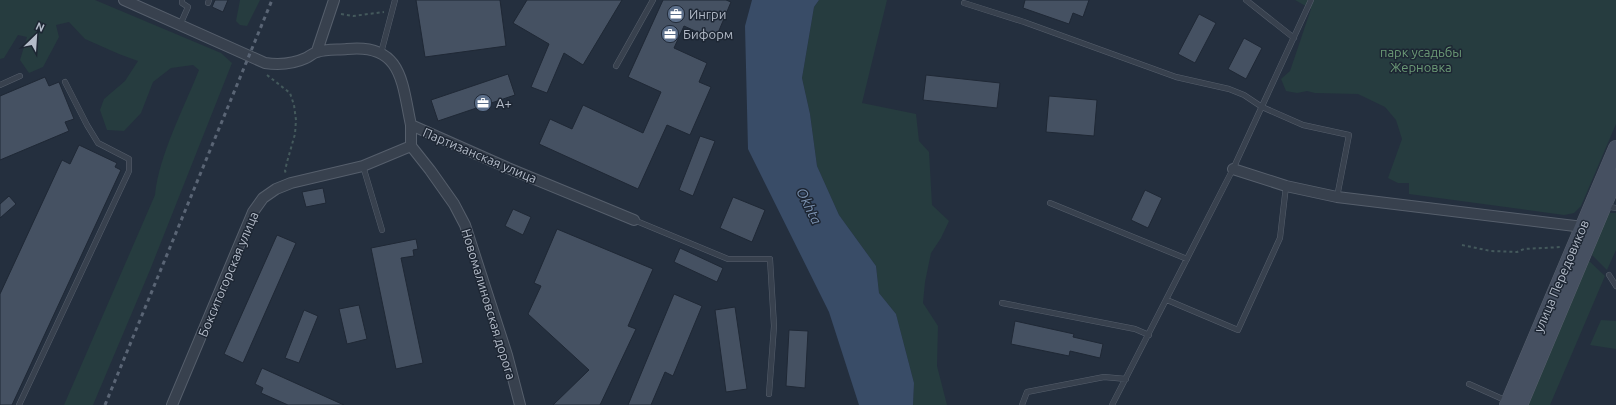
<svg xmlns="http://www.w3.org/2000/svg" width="1616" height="405" font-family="Ubuntu,sans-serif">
	<rect width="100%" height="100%" fill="#242f3e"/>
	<path fill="#263c3f" d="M0 0H95L221 53 232 63 150 270 93 405H64L155 195C159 155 184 108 199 70L193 65 171 68 153 82 141 113 124 131 107 130 100 110 104 99 125 81 138 61 119 54 85 39 69 22 56 25 59 37 43 67 29 73 20 60 27 37 18 35 4 58 0 59Z
		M240 0H260L247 26 240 25 236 21Z
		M819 0H887L862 103 916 114 919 141 929 152 932 205 949 221 941 238 931 253 925 282 923 303 938 326 937 366 947 405H913L914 383 896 314 879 293 876 266 839 215 817 166 810 114 802 78 814 7Z
		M1295 0H1616V124L1581 206 1574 213 1564 215 1409 194V183H1398L1388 178 1402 139 1396 120 1385 107 1358 94 1315 93 1307 91 1297 93 1286 91 1281 79 1290 71 1311 9Z
		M1610 213H1616V250L1607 270 1590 253 1606 215Z
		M1587 259 1605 276 1550 405H1524Z
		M1601 320 1616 321V349L1590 345Z"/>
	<path fill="#394c67" d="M752 0H819L814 7 802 78 810 114 817 166 839 215 876 266 879 293 896 314 914 383 913 405H859L829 312 748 149 745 26Z"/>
	<path fill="#455162" stroke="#1f2835" d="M215 0H228L223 12 212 7Z
		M416 0H500L506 46 425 57Z
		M527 0H622L583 65 564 53 547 93 531 87 549 44 513 23Z
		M663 0H726L731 2 715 40 684 26 674 48 707 63 699 82 711 87 690 135 667 125 638 189 539 144 550 119 572 129 583 105 643 133 661 92 628 77Z
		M1025 0H1089L1083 17 1073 13 1069 24 1023 8Z
		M1199 14 1216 23 1195 63 1178 54Z
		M1244 38 1262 48 1246 79 1228 69Z
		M508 74 515 95 438 121 431 100Z
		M926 75 1000 83 997 108 923 100Z
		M45 77 49 86 59 82 74 119 65 122 69 131 0 160V96Z
		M1049 96 1097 100 1094 136 1046 132Z
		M700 136 715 141 693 196 679 190Z
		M79 145 117 163 115 167 121 170 12 405H0V294L62 160 70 164Z
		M323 188 326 203 306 207 302 192Z
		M1145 190 1162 198 1148 228 1131 220Z
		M9 196 16 204 0 218V204Z
		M733 197 765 210 752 242 720 228Z
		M513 209 531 217 523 235 505 226Z
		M557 229 653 269 628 326 636 329 600 405H553L589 370 528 314 541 286 534 283Z
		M277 235 296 243 243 363 224 354Z
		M416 239 418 249 413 250 414 256 401 258 423 363 396 369 371 248Z
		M680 248 723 268 717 282 674 262Z
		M674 294 702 306 673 376 665 372 651 405H628Z
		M359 305 367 339 347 344 339 309Z
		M735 307 747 389 726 392 715 310Z
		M304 310 318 316 299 363 285 358Z
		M1015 321 1074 334 1073 337 1103 344 1100 358 1070 351 1069 356 1011 344Z
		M789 330 808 331 805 388 786 386Z
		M262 368 344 405H288L261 393 263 388 255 384Z"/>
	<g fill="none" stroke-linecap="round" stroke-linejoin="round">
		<defs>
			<path id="lane" d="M1246 0 1294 38
				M208 3 209 0
				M964 3 1024 22 1176 77 1229 89 1244 95 1262 107 1303 125 1349 135 1337 197
				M180 25 188 7 182 3V0
				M381 53 395 0
				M616 66 653 0
				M0 85 20 76
				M363 166 382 230
				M1050 203 1187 259
				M1605 206 1616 208
				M634 220 728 259H770L774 326 769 394
				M1609 275 1616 286
				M1167 300 1238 330 1280 238 1286 186
				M1002 303 1135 329 1149 335
				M1469 384 1507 401
				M19 405 129 171V159L98 143 87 125 65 82
				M1022 405 1027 392 1104 377 1126 379
				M1112 405 1233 169 1311 0"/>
			<path id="street" d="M124 0 265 63C279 65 293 64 306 58 310 56 313 53 317 52 326 49 338 50 347 49 403 43 402 84 411 125L508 168 634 220
				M317 51 334 0
				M411 146 430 170 454 204 465 225 507 355 520 405
				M1233 169 1286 186 1337 197 1583 227
				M172 405 253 212 263 198 276 189 291 183 363 166 411 146V125"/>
			<path id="secondary" d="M1507 405 1616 148
				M1520 405 1616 177"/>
		</defs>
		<use href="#lane" stroke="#565f6c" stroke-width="6"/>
		<use href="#street" stroke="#565f6c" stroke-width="12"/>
		<use href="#secondary" stroke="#565f6c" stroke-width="16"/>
		<path stroke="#44595c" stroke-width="2" stroke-dasharray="3 3" stroke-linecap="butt" d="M341 14 353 16 384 12
			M267 75 290 93 294 105 296 120 295 134 287 162 285 171 287 175
			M1462 245 1491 251 1517 252 1524 249 1561 247"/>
		<use href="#lane" stroke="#38414e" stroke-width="5"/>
		<use href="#street" stroke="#38414e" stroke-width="10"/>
		<use href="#secondary" stroke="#465061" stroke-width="15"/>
		<path stroke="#5a6575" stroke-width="3" stroke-dasharray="4 4" stroke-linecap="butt" d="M105 405 272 0"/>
	</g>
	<defs>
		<symbol id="office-disc" viewBox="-11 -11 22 22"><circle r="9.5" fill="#5c6f8a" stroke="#1d2633"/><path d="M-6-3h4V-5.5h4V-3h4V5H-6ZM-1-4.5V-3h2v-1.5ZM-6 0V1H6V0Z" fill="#fff"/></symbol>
	</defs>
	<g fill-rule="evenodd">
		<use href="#office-disc" x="666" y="4" width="20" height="20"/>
		<use href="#office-disc" x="660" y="24" width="20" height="20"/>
		<use href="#office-disc" x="473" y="93" width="20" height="20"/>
	</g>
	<g text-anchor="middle" stroke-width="3" stroke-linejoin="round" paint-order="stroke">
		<g font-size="13" fill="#b4bcc9" stroke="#1d2633" text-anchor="start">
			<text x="689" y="19">Ингри</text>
			<text x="683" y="39">Биформ</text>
			<text x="496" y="108">А+</text>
		</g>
		<g font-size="13" fill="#6b9a76" stroke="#1d2633">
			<text x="1421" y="57">парк усадьбы<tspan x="1421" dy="15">Жерновка</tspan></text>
		</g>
		<g font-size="13" fill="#b4bcc9" stroke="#1d2633">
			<text transform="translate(480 155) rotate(23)" y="5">Партизанская улица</text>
			<text transform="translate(228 274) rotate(-67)" y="5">Бокситогорская улица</text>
			<text transform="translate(1561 276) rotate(-67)" y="5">улица Передовиков</text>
			<text transform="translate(489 304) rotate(73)" y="5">Новомалиновская дорога</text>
		</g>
		<g font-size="14" font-style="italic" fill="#7c92b1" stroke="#1d2633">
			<text transform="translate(809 206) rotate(64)" y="5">Okhta</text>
		</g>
	</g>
	<g transform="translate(36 36) rotate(25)" stroke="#1d2633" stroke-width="3" paint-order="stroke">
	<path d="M0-3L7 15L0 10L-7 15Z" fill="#b4bcc9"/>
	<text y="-6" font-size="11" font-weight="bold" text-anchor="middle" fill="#b4bcc9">N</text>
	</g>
</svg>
